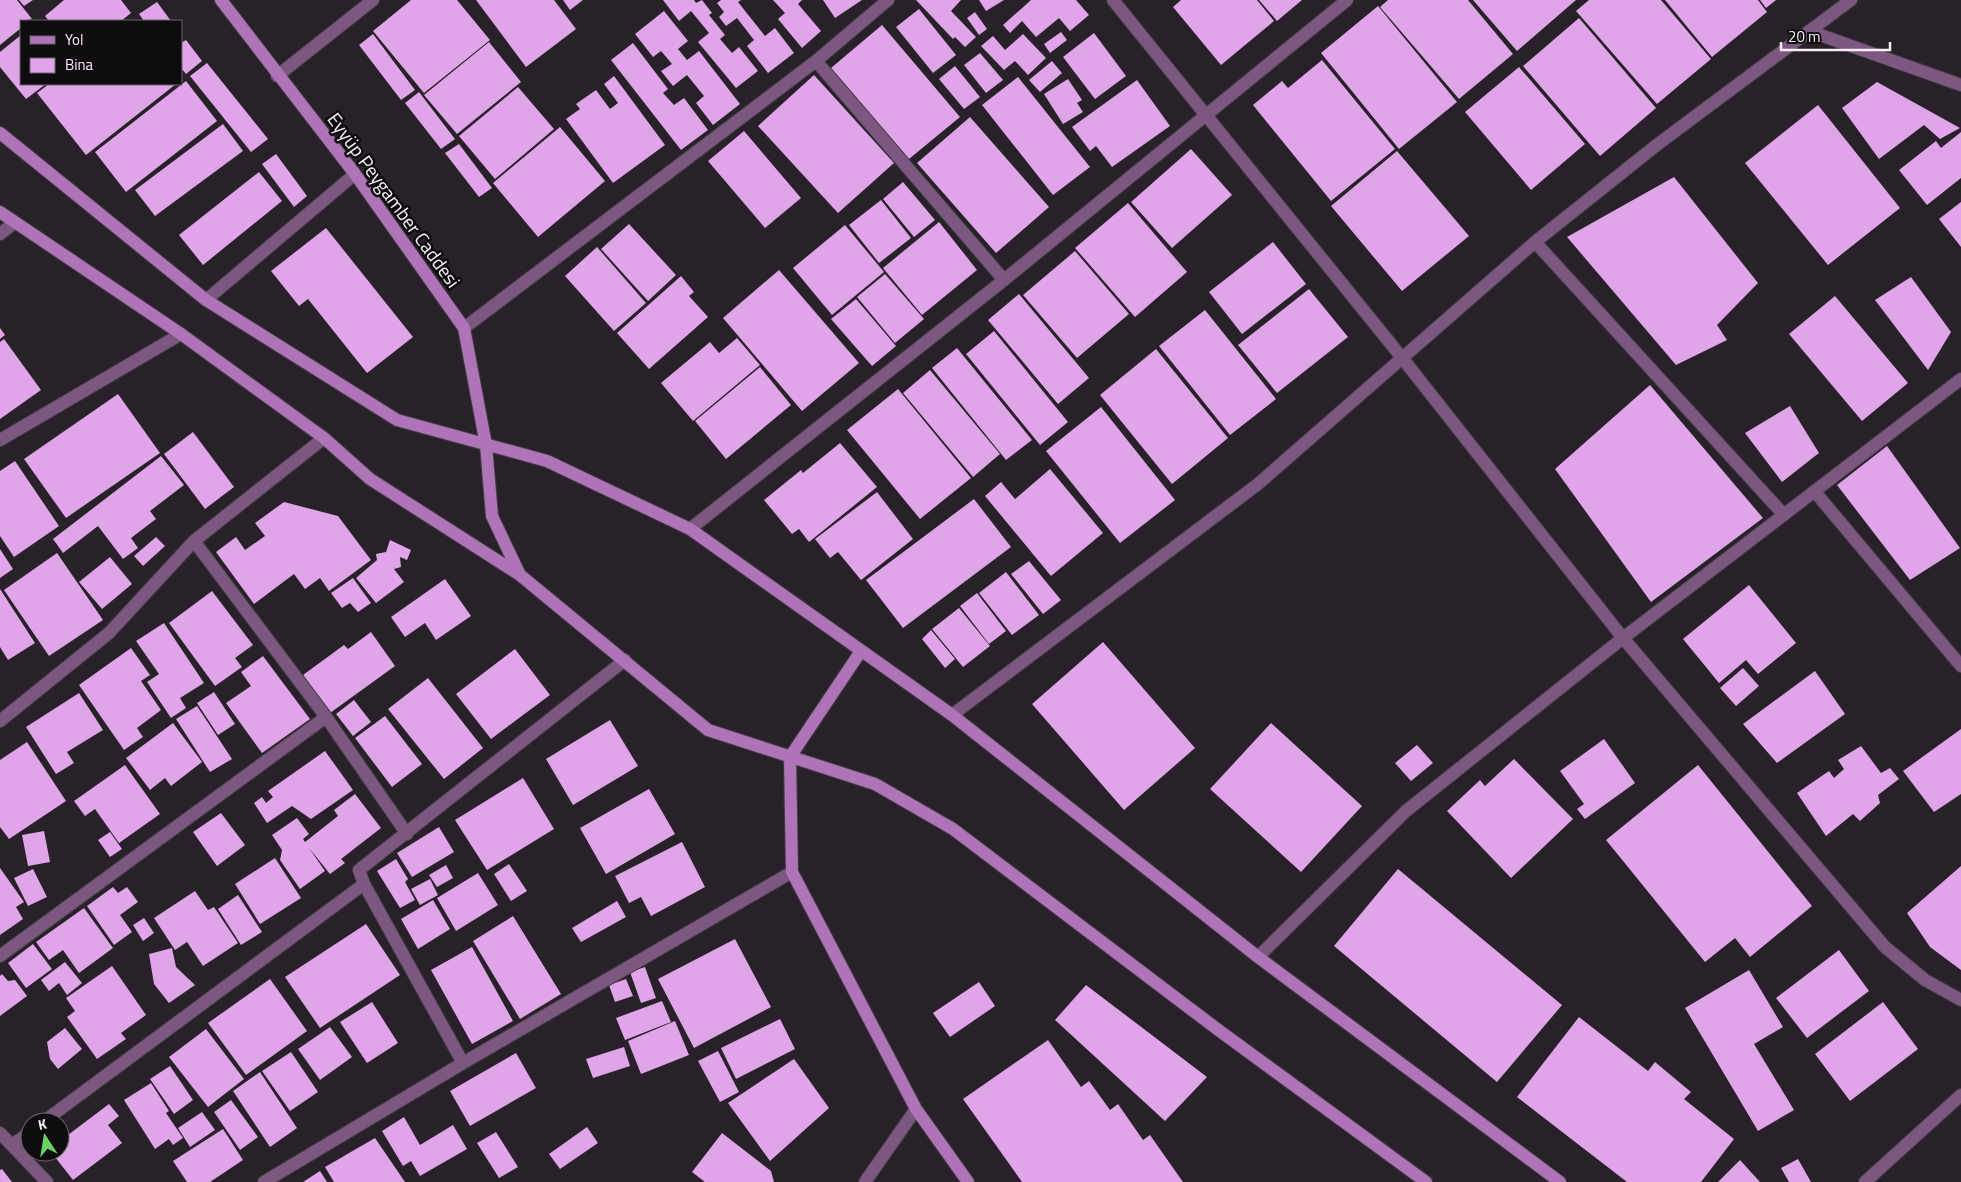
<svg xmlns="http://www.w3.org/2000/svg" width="1961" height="1182" font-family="'Titillium Web',sans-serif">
	<rect width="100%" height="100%" fill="#282129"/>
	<path fill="#e0a5e8" d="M0 0H17L32 19 21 21V28L0 45Z
		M19 0H33L24 6Z
		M64 0H121L131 13 121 21H49L45 16Z
		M411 0H457L490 40 424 93 373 31Z
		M476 0H554L576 29 526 67Z
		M563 0H583L570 10Z
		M663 0H694L696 3 702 0 712 13 709 15 725 35 720 39 732 53 739 47 758 71 736 88 698 42 709 33 691 11 679 21Z
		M721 0H741L738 2 765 36 775 28 794 53 768 73 747 46 754 40 737 18 726 26 719 17 724 12 717 3Z
		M773 0H802L798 4 821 31 802 48 778 19 785 13Z
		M823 0H862L835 18Z
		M916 0H961L951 11 976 37 965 47 955 37 953 39Z
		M979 0H1004L986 11Z
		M1031 0H1076L1089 15 1070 31 1059 18 1036 37 1022 21 1010 33 1003 25Z
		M1181 0H1257L1274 21 1221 65 1173 7Z
		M1259 0H1302L1277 21Z
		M1388 0H1468L1513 54 1459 99 1380 7Z
		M1473 0H1576L1517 51Z
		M1589 0H1661L1711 59 1657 104 1576 11Z
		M1665 0H1758L1767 12 1712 57Z
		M1760 0H1776L1766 8Z
		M157 2 171 21H144L139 14Z
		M1378 6 1457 102 1399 149 1321 53Z
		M919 9 956 55 933 73 896 27Z
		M664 11 688 41 678 49 687 60 699 51 740 104 713 125 696 103 704 96 687 75 673 86 661 71 672 64 661 51 653 57 635 34Z
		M975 12 987 29 979 35 967 18Z
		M1579 18 1656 108 1600 156 1523 66Z
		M882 25 960 117 909 159 831 68Z
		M1061 32 1067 40 1050 53 1044 44Z
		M1094 33 1126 76 1095 99 1063 57Z
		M373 34 415 90 401 100 359 45Z
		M1023 34 1046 58 1028 75 1015 61 1004 70 981 46 993 36 1005 50Z
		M21 35V84H46L26 99 0 67V52Z
		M186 40 202 61 186 74 181 68V43Z
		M489 42 521 82 457 134 424 95Z
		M633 43 668 89 663 93 674 105 684 98 708 130 681 150 611 60Z
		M980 53 1003 80 986 93 964 65Z
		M1322 60 1395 149 1331 201 1253 105 1282 81 1288 88Z
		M1052 61 1062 73 1040 92 1029 80Z
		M207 63 268 139 251 152 190 76Z
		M955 66 980 97 964 109 939 79Z
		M1519 67 1585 144 1531 190 1465 112Z
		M814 75 894 163 838 213 758 126Z
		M614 76 665 145 613 183 566 119 580 109 576 104 596 90 610 109 618 103 604 84Z
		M1018 77 1090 167 1053 195 982 105Z
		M1068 79 1082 100 1077 103 1083 112 1063 124 1044 94Z
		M1137 80 1170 126 1112 167 1096 146 1090 151 1072 127Z
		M186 81 217 121 126 192 95 152Z
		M1877 82 1960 128 1940 139 1924 125 1879 159 1842 108Z
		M49 84H176L86 155 37 93Z
		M518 87 554 129 495 179 459 136Z
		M419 92 455 139 441 149 405 103Z
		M1818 105 1900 208 1828 265 1745 163Z
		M970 117 1049 207 996 253 917 163Z
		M223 124 243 151 155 216 135 190Z
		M560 127 605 181 538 237 493 183Z
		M744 131 801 198 765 228 708 161Z
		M1961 132V178L1927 205 1899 170 1936 141 1941 148Z
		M459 144 492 188 479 197 445 153Z
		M1191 149 1232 195 1172 248 1131 202Z
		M1397 151 1469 236 1402 291 1331 206Z
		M276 154 307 196 294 207 262 164Z
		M259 172 282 201 203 265 179 235Z
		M1674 177 1758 283 1717 325 1727 340 1676 365 1567 237Z
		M903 182 935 220 914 237 883 199Z
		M881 200 911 238 879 263 849 225Z
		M1961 202V247L1939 219Z
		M1128 203 1187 272 1135 317 1075 248Z
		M939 222 977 270 922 315 883 268Z
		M629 224 676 275 648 301 601 249Z
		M845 225 884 272 832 315 793 268Z
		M326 228 413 337 367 373 308 299 299 306 271 271Z
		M1273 242 1306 284 1242 334 1209 292Z
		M597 247 646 303 614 331 565 276Z
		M1075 251 1129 314 1077 358 1023 295Z
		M779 270 859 363 802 411 723 318Z
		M885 274 924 319 895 343 857 297Z
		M681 276 694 292 689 296 708 317 649 369 617 333Z
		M1911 277 1951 332 1928 370 1875 300Z
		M1309 289 1348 337 1277 393 1238 345Z
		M1019 294 1089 378 1058 404 988 320Z
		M1835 296 1908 383 1862 421 1789 334Z
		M856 299 896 346 872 366 831 319Z
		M1205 310 1276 399 1230 435 1159 346Z
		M0 328 5 335 0 339Z
		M994 331 1068 422 1040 445 966 354Z
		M737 338 760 365 693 421 661 383 710 342 719 353Z
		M4 339 41 390 0 419V342Z
		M957 348 1032 440 1006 460 932 368Z
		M1156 349 1228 438 1172 484 1100 395Z
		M760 367 791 405 726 459 695 421Z
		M930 370 1000 454 973 477 903 393Z
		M1650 385 1763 518 1651 602 1555 469Z
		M898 389 971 478 920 519 847 430Z
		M118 394 160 453 66 518 24 459Z
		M1790 406 1819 453 1782 482 1745 433Z
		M1101 407 1175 500 1120 543 1046 451Z
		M193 432 234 487 205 509 164 454Z
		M840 443 877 487 809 542 799 529 792 534 764 500 801 470 803 473Z
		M1887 446 1960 548 1910 580 1837 485Z
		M161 456 184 485 150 511 156 519 131 538 138 548 123 559 98 526 63 553 53 539Z
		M15 461 59 526 14 557 0 536V471Z
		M1050 469 1103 533 1051 576 985 496 1001 482 1015 499Z
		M877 492 913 539 861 580 838 552 830 558 815 539Z
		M974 499 1011 547 903 628 866 580Z
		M284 502 338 516 371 560 329 591 320 578 305 589 294 574 254 604 216 552 236 537 245 550 265 536 255 523Z
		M156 537 165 546 143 566 134 556Z
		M390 540 411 550 407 560 400 557 401 567 394 569 404 582 376 603 356 578 377 560 376 554 386 552Z
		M0 549 13 569 0 578Z
		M57 553 103 620 49 656 4 590Z
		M110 557 132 584 102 609 79 582Z
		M1029 561 1061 600 1043 614 1011 574Z
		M1006 572 1039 615 1012 635 979 593Z
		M353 578 371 603 358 612 350 603 342 608 331 593Z
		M445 579 471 616 436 640 425 623 405 637 391 617Z
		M1749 585 1796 643 1758 674 1746 660 1719 683 1683 639Z
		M0 589 35 643 8 660 0 647Z
		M212 591 253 645 235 658 242 667 215 686 169 623Z
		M977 593 1006 631 989 644 960 606Z
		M959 608 990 646 963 667 932 629Z
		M164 623 204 683 180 698 186 708 171 718 147 682 159 674 136 641Z
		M931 630 955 659 945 668 922 639Z
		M371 632 395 666 330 713 303 675 344 645 348 649Z
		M1103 642 1195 748 1124 810 1032 704Z
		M131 648 150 675 141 681 161 710 137 728 143 737 124 750 79 685Z
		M515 649 550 695 491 739 456 694Z
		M263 656 310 719 262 753 226 703 251 686 241 672Z
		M1743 668 1759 686 1736 706 1720 688Z
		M1815 671 1845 714 1777 763 1743 724Z
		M428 678 483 748 444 779 388 709Z
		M214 692 235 724 218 735 197 703Z
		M79 693 103 730 67 752 74 763 56 774 26 727Z
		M354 700 371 722 353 736 336 714Z
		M197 706 232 759 210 772 176 719Z
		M385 716 422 764 392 787 355 738Z
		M610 720 638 766 573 805 546 759Z
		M173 723 202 762 171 786 165 778 150 790 126 758Z
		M1271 723 1362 806 1301 872 1210 789Z
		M1961 729V794L1934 812 1903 771Z
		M1604 739 1635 783 1585 819 1577 809 1584 804 1560 771Z
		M27 742 66 801 9 839 0 827V760Z
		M1417 745 1433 763 1411 781 1395 763Z
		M1861 746 1881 773 1890 768 1899 779 1878 795 1880 803 1860 821 1853 814 1826 836 1797 793 1829 771 1834 778 1844 769 1838 760Z
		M325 751 353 790 311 819 292 806 267 823 254 803 262 797 266 803 273 797 268 791Z
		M1514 759 1573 819 1511 878 1447 811 1480 780 1485 786Z
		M125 765 160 814 119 843 95 809 85 816 74 801Z
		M1698 765 1812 906 1750 957 1735 938 1705 962 1606 840Z
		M523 778 554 829 487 870 455 820Z
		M649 789 675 834 606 874 580 828Z
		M355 794 381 828 341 859 345 863 330 874 309 848 325 871 300 889 280 860 282 850 272 835 297 818 309 834 303 839 305 842 338 816 334 810Z
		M221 813 245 845 217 866 193 832Z
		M439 827 454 852 412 877 397 853Z
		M44 831 50 862 28 866 22 835Z
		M110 832 122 849 110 857 98 840Z
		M682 842 705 887 651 916 641 897 629 903 615 876Z
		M275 858 301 898 260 924 235 884Z
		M396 859 408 879 405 882 415 900 400 908 377 871Z
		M509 864 527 891 511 901 494 874Z
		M446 865 453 878 437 887 429 875Z
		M1961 866V970L1930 947 1907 913Z
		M0 868 24 902 16 907 23 919 0 935Z
		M33 869 47 897 28 906 14 878Z
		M1398 869 1562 1005 1497 1082 1334 946Z
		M478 873 498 905 456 931 437 898Z
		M430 879 438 895 420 905 411 889Z
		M113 887 118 893 127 887 138 902 120 915 132 932 114 945 87 906Z
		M195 891 208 910 214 907 238 943 203 966 187 942 175 950 154 918Z
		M238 895 262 932 241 945 218 909Z
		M433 900 450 929 418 949 401 919Z
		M617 901 626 917 581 942 572 928Z
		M84 908 113 948 79 973 63 950 49 960 36 942Z
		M513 916 561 994 520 1019 473 941Z
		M144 918 154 933 143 941 133 925Z
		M366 924 400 975 320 1028 285 977Z
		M735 939 771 1007 694 1048 658 979Z
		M33 944 52 969 26 988 8 963Z
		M472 947 513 1021 472 1044 431 970Z
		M172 948 176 967 195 985 169 1003 154 984 149 954Z
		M1839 950 1869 991 1807 1038 1776 998Z
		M65 962 82 983 67 995 59 983 49 991 41 980Z
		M112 966 146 1015 121 1033 126 1039 97 1059 67 1017 75 1011 66 998Z
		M645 967 656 998 641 1003 630 972Z
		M1749 970 1783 1027 1754 1044 1794 1110 1758 1131 1685 1008Z
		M2 974 8 981 15 980 27 996 0 1016V976Z
		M270 979 307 1031 246 1075 208 1023Z
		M626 979 633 996 615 1002 609 985Z
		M979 982 995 1006 950 1037 933 1013Z
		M1086 985 1207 1077 1165 1121 1055 1020Z
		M662 1001 671 1022 625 1040 616 1018Z
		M372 1002 398 1043 367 1063 340 1022Z
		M1883 1002 1918 1049 1850 1101 1815 1054Z
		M1579 1017 1648 1071 1655 1062 1691 1092 1684 1099 1734 1139 1701 1182H1627L1517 1097Z
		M780 1019 795 1049 736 1079 721 1048Z
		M675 1021 689 1055 641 1074 628 1041Z
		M330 1027 352 1057 320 1080 298 1049Z
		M65 1028 82 1049 58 1069 50 1059 47 1042Z
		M206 1029 244 1079 208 1107 169 1057Z
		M1048 1040 1081 1087 1089 1081 1110 1110 1118 1104 1143 1140 1150 1135 1183 1182H1022L963 1099Z
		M624 1047 630 1066 593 1078 586 1059Z
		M718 1051 739 1092 720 1102 698 1061Z
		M291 1052 318 1092 290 1111 262 1071Z
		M516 1053 536 1088 470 1126 450 1091Z
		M794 1059 829 1108 770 1161 728 1103Z
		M170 1066 193 1100 174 1114 150 1079Z
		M260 1072 297 1128 270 1147 233 1091Z
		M151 1083 169 1111 166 1113 183 1138 173 1145 169 1139 155 1149 124 1100Z
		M231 1100 258 1137 240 1150 214 1112Z
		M109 1104 119 1116 108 1125 122 1143 73 1180 51 1152H60V1141Z
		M202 1112 215 1130 190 1147 178 1128Z
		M404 1117 420 1145 453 1125 467 1149 420 1176 411 1161 403 1166 382 1131Z
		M587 1127 598 1143 560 1169 549 1154Z
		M223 1129 243 1160 210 1182H187L173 1161Z
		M496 1132 518 1167 499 1178 477 1143Z
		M722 1133 771 1171 774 1182H705L692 1172Z
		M375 1138 405 1182H334L325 1167Z
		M1798 1159 1811 1182H1789L1781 1168Z
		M1740 1160 1760 1182H1718Z
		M2 1169 12 1182H0V1170Z
		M320 1171 327 1182H303Z"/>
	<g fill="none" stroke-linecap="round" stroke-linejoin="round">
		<defs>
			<path id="street" d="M1113 0 1403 359 1623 638 1961 379
				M1809 31 1961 85
				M816 61 1004 280
				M277 76 373 0
				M0 234 14 223
				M1535 242 1784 515
				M206 300 355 174
				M464 328 816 61 888 0
				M0 440 181 334
				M1815 492 1961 666
				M690 529 1004 280 1347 0
				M194 541 326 717 407 834
				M952 715 1258 484 1535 242 1658 144 1851 0
				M0 721 109 633 194 541 324 438
				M364 884 463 1063
				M0 956 326 717
				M1258 957 1406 811 1623 638 1885 947 1925 980 1961 1000
				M43 1122 364 884 359 870 625 660
				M0 1133 47 1182
				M12 1145 30 1132
				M264 1182 463 1063 792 872
				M865 1182 916 1109
				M1865 1182 1961 1095"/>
			<path id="secondary" d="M221 0 355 174 464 328 486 445 492 516 520 575
				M0 133 206 300 397 420 547 461 690 529 952 715 1258 957 1560 1182
				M0 212 181 334 324 438 370 479 520 575 708 730 875 784 953 829 1217 1029 1426 1182
				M861 651 790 757 792 872 916 1109 968 1182"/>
		</defs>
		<use href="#street" stroke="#453e46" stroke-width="14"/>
		<use href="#secondary" stroke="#453e46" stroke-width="14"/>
		<use href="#street" stroke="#7c5881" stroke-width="12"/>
		<use href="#secondary" stroke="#ae74b7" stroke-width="12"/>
	</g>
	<g text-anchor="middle" stroke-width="5" stroke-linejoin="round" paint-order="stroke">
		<g font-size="19" fill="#f6f0f6" stroke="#0f0c0f">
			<text transform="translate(394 200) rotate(54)" y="7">Eyyüp Peygamber Caddesi</text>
		</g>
	</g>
	<rect x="20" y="20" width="162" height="65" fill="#0f0c0f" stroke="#6b676b"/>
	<rect x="30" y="36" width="25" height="8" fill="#ae74b7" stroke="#6b676b"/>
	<text x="65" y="45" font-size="15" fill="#f6f0f6">Yol</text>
	<rect x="30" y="58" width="25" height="15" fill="#e0a5e8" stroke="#6b676b"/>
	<text x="65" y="70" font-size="15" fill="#f6f0f6">Bina</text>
	<g transform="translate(45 1137) rotate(348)"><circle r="24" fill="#0f0c0f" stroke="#6b676b"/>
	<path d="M0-4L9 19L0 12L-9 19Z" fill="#6bd363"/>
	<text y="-8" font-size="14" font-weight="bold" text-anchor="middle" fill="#f6f0f6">K</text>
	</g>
	<path d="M1781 42v8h109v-8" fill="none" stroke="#f6f0f6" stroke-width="2.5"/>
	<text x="1788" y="42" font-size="15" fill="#f6f0f6" stroke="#0f0c0f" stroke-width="4" paint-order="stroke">20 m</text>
</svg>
